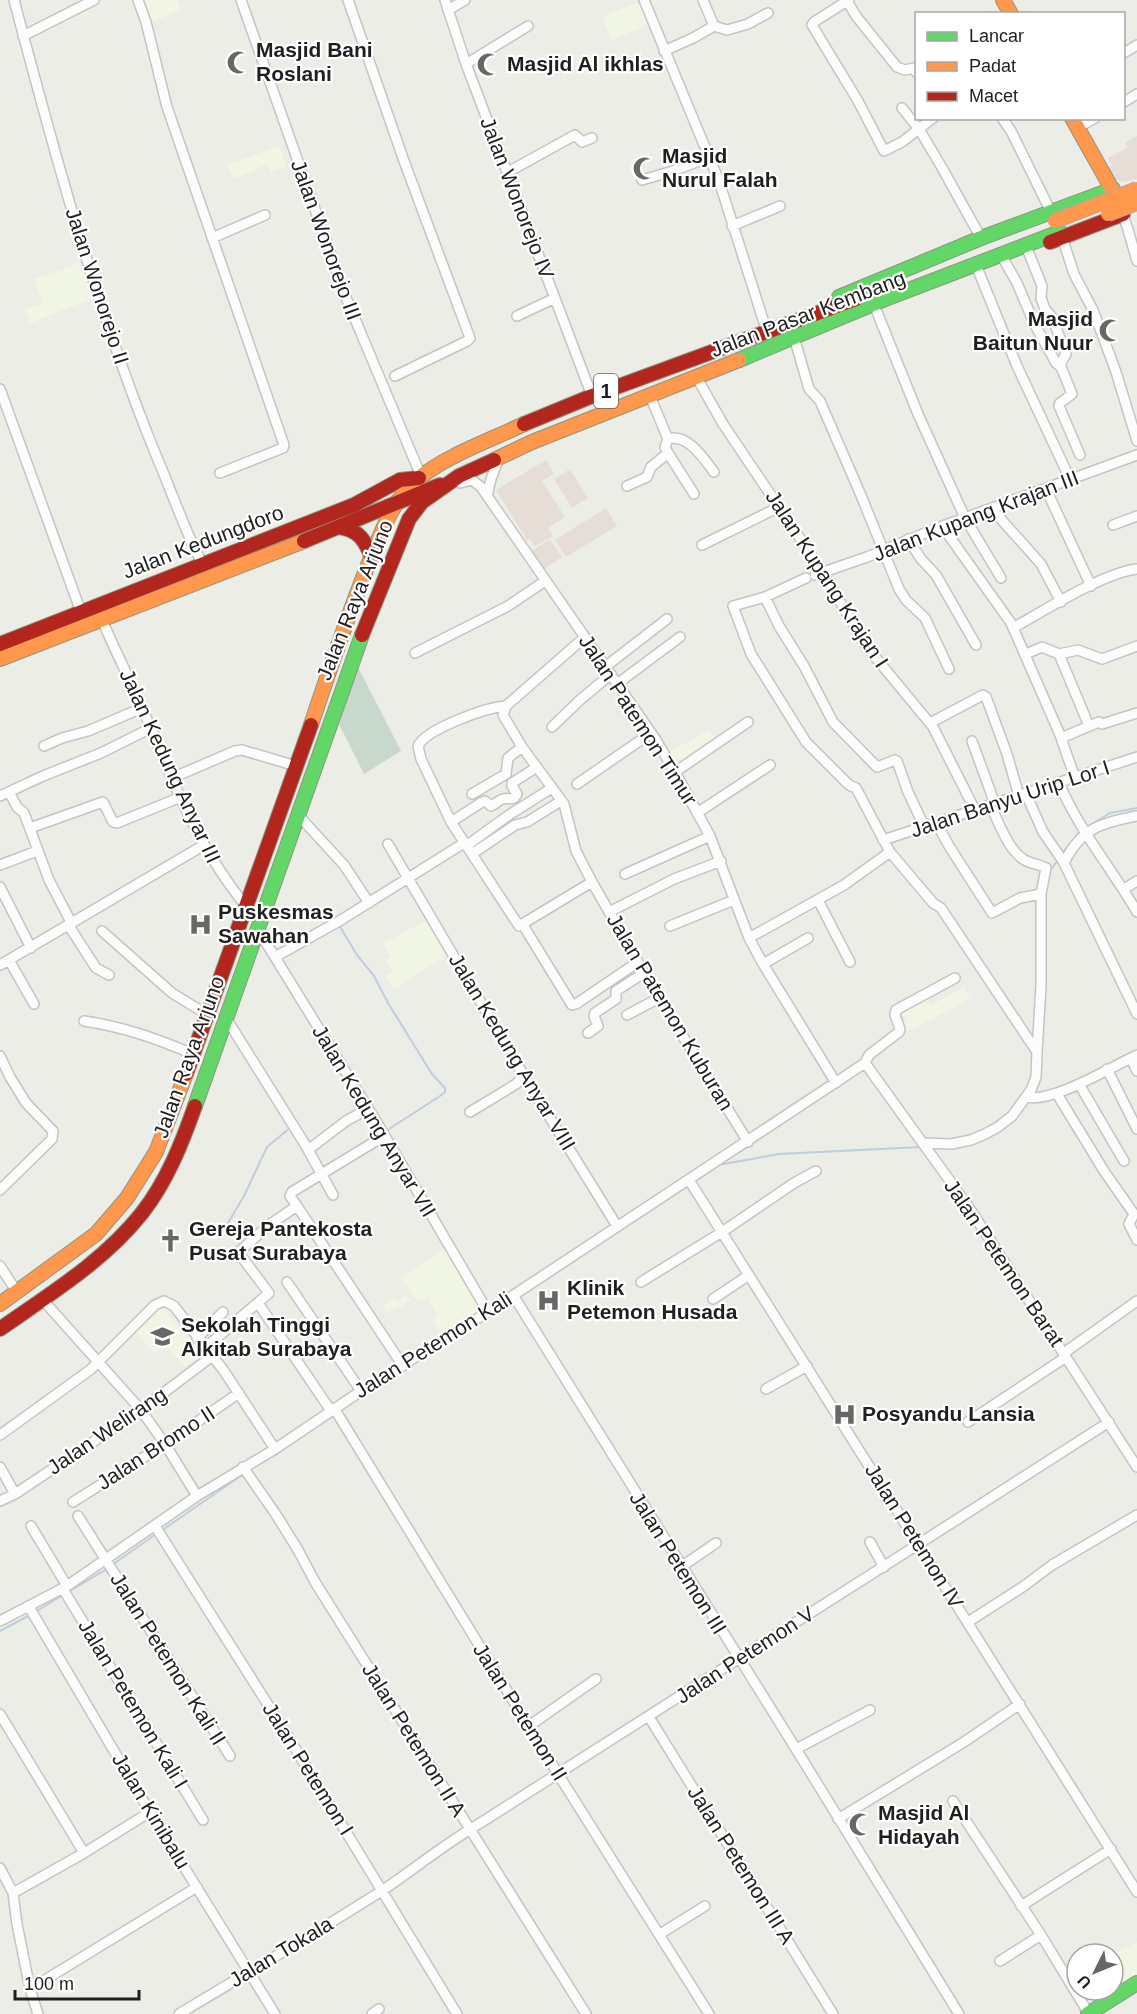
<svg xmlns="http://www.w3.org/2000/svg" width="1137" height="2014" font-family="Helvetica,sans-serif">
	<rect width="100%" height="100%" fill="#edede8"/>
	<path fill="#e6ddd6" d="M1137 136V179L1123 182 1114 179 1104 171 1112 165 1108 158 1127 148 1125 143Z
		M546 460 554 474 542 481 565 517 548 528 553 536 535 546 530 539 527 540 496 490Z
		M570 469 588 498 572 508 554 479Z
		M606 508 617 526 566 557 555 540Z
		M550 539 562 557 544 569 532 551Z"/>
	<path fill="#f1f6e4" d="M140 0H177L181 9 149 23Z
		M641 1 651 23 612 40 602 17Z
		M279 146 286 166 271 172 268 164 233 179 227 165Z
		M80 263 93 298 30 323 25 310 43 304 34 279Z
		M709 730 717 743 677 767 668 753Z
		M427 920 446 956 394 989 386 976 393 972 386 960 391 957 383 944Z
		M964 988 970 999 904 1033 899 1023 906 1019 901 1009 925 996 931 1005Z
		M447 1248 484 1309 443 1334 432 1320 438 1315 427 1298 418 1302 401 1277Z
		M406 1295 410 1300 400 1307 398 1305 387 1313 382 1306 394 1298 397 1302Z
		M161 1306 201 1353 185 1367 165 1344 154 1353 134 1330Z
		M1137 1943V1976L1125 1984 1113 1963V1954Z"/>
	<path fill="#c8d8cc" d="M358 667 401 751 364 774 339 724Z"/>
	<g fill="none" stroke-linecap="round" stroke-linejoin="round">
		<path stroke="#becede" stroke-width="2" d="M1087 827 1110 813 1137 808
			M1061 855 1080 831
			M1049 872 1058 860
			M339 925 357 955 374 976 388 1003 432 1074 445 1088V1092L440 1096 386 1131
			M718 1165 779 1154 921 1147
			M668 1199 688 1185
			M219 1238 244 1196 267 1147 291 1127
			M161 1531 245 1473
			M112 1565 156 1534
			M68 1592 107 1569
			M35 1612 63 1595
			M0 1631 30 1615"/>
		<defs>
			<path id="street" d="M14 0C55 155 97 312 158 460 173 495 185 532 203 565
				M138 0 146 22 167 107 284 445 283 448 220 473
				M241 0 347 300 421 476
				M348 0 404 161 470 338 467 341 395 376
				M445 0 466 64 592 396
				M644 0 719 181 767 332
				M703 0 714 26
				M849 0 847 1 856 16 897 67 905 70 914 68 916 72
				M847 1 814 22 812 25 858 101 884 151 902 142 933 118
				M448 10 465 0
				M23 36 94 0
				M664 51 693 38 714 26 727 30 748 24 768 13
				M1124 53 1137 45
				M466 64 528 26
				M1124 102 1137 94
				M902 108 919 129 941 166 981 238
				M1002 118 1011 131 1051 212
				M1077 128 1095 118
				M508 172 575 135 582 142 592 138
				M642 180 673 171 710 157
				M1123 215C1129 230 1132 245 1137 261
				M732 226 780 206
				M1062 237 1074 274 1093 310 1116 372 1137 441
				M212 238 265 215
				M1028 251 1042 286 1041 298 1045 309 1052 317 1066 354 1061 363V367L1072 394 1060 403 1059 406 1080 455
				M1004 260 1017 283 1034 323 1056 363 1061 367
				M978 270 1017 366 1070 479
				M877 312 918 414 965 518 1001 578
				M517 316 555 298
				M794 337 809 389 820 401 860 493 899 589 906 600 925 618 949 669
				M697 378 723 424 822 571 866 646 933 727 975 810
				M0 389 81 612
				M650 396 668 439 665 447 668 453 694 494
				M668 439C688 433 704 459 714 472
				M460 483 472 480 481 487 656 740 675 772 710 836 749 938 763 964 836 1083
				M627 486 647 477 651 467 668 453
				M1046 489 1091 586
				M487 496 491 479 499 458
				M992 509 1041 564 1061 602
				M1113 525 1137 516
				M942 526 1011 623 1060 735 1075 778
				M908 539 921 559 936 575 976 645
				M702 545 779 507
				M815 575 867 557 940 527 1137 455
				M806 578 765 597 733 606 751 654 806 742 849 785 856 788 890 852 933 903 941 908 1037 1052
				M765 597 779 626 804 666 833 722 877 767 895 760 897 761 908 792 924 826
				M102 620C118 657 136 692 151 729 176 791 203 854 246 906
				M1013 628C1045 610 1103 573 1137 569
				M585 637 506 706 503 715 522 747 564 804 576 851 592 882 644 973 748 1142
				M415 653 508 606 545 581
				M1026 654 1042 647 1059 654 1078 650 1102 659 1137 646
				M1059 654 1089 726
				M605 667 667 619
				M617 684 680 637
				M506 706C487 707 426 729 418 746L421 759 451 822 519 926 592 882
				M930 723 983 695 986 697 1007 754 1019 796
				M552 727 580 700 611 674
				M1061 738 1099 722 1102 724 1137 713
				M972 741 995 804
				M44 746 62 738 88 731 142 708
				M675 772 748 722
				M172 778 235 751 242 750 296 766
				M1059 783C1079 830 1112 869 1137 912
				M577 784 651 733
				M9 792 17 807 24 813 49 880 72 924
				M472 794 506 774 508 758 522 747
				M1026 794 1043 832 1063 861 1137 1014
				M0 796 43 776 101 753 151 728
				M697 813 770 765
				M299 816 344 865 369 903
				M451 822 482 802 485 801 491 806C495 804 499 800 503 799 510 797 513 802 517 794L512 786V783L537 767
				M936 822 949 846 992 913 1020 898 1041 894
				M30 828 103 802 113 822 117 823 181 797
				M883 840 1137 757
				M388 844 524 1076 617 1226
				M466 846 509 815 552 788
				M472 854 515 825 527 822 561 801
				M1064 863C1081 828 1101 823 1137 816
				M0 865 37 851
				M625 874 710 836
				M0 887 31 948
				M1124 889 1137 881
				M818 900 850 962
				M609 912 674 879 721 861
				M523 925 572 1005 576 1004 638 962
				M69 926 96 968 109 975
				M670 926 734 900
				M102 931 172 993 208 1015
				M256 935 265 941 382 1131 488 1312
				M749 938 844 885 890 852
				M275 957 341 920 464 843
				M9 960 34 1004
				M763 964 808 938
				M0 965 204 845
				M627 1015 659 998
				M226 1018 306 1146 333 1195
				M84 1021C124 1027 155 1038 193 1054
				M588 1033 598 1026 594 1016 595 1013 616 999V991L644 973
				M0 1056 10 1077 26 1103 53 1131 52 1139 0 1190
				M1131 1058 1137 1071
				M865 1063 968 1206 1137 1467
				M865 1063 869 1055 899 1032 900 1029 895 1015 896 1010 955 978
				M1107 1069 1137 1129
				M1079 1084 1124 1161
				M1057 1094 1104 1171 1134 1214 1129 1224 1137 1240
				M1027 1097C1053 1103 1111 1067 1137 1055
				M470 1112 516 1084 524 1076
				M922 1143 951 1144 971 1140 985 1134 998 1127 1012 1116 1031 1090 1036 1077 1037 1052 1041 986V894L1046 868C1039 864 1030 864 1023 859 1007 848 999 822 990 805
				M308 1150 346 1121 368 1109
				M689 1180 1137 1892
				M297 1206 403 1366
				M0 1266 17 1292
				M287 1282 361 1391
				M641 1282 722 1232 794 1183 816 1171
				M513 1295 796 1749 959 2014
				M42 1299 141 1410 165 1444 197 1496
				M713 1299 749 1275
				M258 1303 331 1411
				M197 1338 223 1312
				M205 1348 269 1293 241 1256 240 1251 269 1225 297 1206 290 1196 292 1192 384 1136
				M1064 1353 1137 1301
				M766 1389 807 1366
				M334 1408 558 1774 709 2014
				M968 1422 1066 1357
				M0 1435 90 1370 155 1305 164 1301 174 1306 224 1371 275 1449
				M0 1467 15 1494
				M243 1467 275 1513 298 1550 315 1582 586 2014
				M0 1501 15 1494 141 1410 211 1357
				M73 1502 165 1444 239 1393
				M78 1516 230 1756
				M31 1526 67 1586
				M155 1526 284 1730 457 2014
				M870 1542 884 1567
				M681 1567 716 1543
				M63 1589 203 1820
				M29 1607 150 1812 275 2014
				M0 1621 67 1586 197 1496 275 1449 361 1391 488 1312 865 1063
				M968 1622 1024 1586 1052 1565 1137 1515
				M0 1714 84 1853
				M649 1717 833 2014
				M529 1726 596 1679
				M796 1749 870 1710
				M953 1801 1041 1935 1089 2014
				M838 1819 964 1742 1020 1704
				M0 1868 13 1893 17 1924 30 1989 38 2014
				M13 1893 84 1853 150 1812
				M1021 1906 1111 1849
				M660 1934 705 1906
				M1000 1961 1041 1935
				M30 1989 197 1887
				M179 2014C247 1973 316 1933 383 1890 413 1870 442 1846 474 1827 686 1692 898 1558 1109 1422
				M372 2014 379 2009"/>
			<path id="fast" d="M839 297 981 238 1113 189
				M739 360 885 299 1060 232
				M195 1106 362 635
				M1088 2014 1137 1983"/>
			<path id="slow" d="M1003 0 1011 14
				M1072 118 1117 198
				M494 460 532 442 739 360
				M0 659 304 541
				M311 725C329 671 347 618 368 565 381 534 391 501 418 479 445 456 491 440 524 424
				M0 1304 96 1234 127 1198 156 1152 186 1074"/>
			<path id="jam" d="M1050 242 1123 214
				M524 424 592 396 856 299
				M339 527C359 530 365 540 372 558
				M304 541 440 485
				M362 635 409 519 422 502 459 476 494 460
				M0 644 354 505 400 480 419 478
				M186 1074 311 725
				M0 1329C50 1294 104 1261 142 1213 167 1181 182 1143 195 1106"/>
		</defs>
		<use href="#street" stroke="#c4c4c2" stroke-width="12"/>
		<use href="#fast" stroke="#8f9681" stroke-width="16"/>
		<use href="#slow" stroke="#8f9681" stroke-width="16"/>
		<use href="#jam" stroke="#8f9681" stroke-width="16"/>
		<use href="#street" stroke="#fcfcfc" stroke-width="9"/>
		<use href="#fast" stroke="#63d668" stroke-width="14"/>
		<use href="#slow" stroke="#ff974d" stroke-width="14"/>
		<use href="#jam" stroke="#b3261e" stroke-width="14"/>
		<defs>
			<path id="slow-bridge" d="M1108 214 1137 203
				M1055 221 1137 189"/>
		</defs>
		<use href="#slow-bridge" stroke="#c0a2a1" stroke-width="16" stroke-linecap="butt"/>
		<use href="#slow-bridge" stroke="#ff974d" stroke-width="14"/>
	</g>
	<defs>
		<symbol id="mosque-bare" viewBox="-9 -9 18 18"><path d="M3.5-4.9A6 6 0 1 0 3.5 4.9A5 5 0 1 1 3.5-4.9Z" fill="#676765" stroke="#fff" stroke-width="2.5" paint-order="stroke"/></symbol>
		<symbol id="hospital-bare" viewBox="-9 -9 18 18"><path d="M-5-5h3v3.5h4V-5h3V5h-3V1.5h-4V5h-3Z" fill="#676765" stroke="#fff" stroke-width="2.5" paint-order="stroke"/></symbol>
		<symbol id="church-bare" viewBox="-9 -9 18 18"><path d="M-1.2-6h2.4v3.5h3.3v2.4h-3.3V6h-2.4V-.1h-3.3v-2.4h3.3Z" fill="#676765" stroke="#fff" stroke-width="2.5" paint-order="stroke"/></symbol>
		<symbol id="university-bare" viewBox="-9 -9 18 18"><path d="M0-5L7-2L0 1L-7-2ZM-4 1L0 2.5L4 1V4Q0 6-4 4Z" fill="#676765" stroke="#fff" stroke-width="2.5" paint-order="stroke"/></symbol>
	</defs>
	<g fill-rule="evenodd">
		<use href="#mosque-bare" x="222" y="46" width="33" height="33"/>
		<use href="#mosque-bare" x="472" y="48" width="33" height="33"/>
		<use href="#mosque-bare" x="628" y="152" width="33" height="33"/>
		<use href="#mosque-bare" x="1094" y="314" width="33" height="33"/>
		<use href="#hospital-bare" x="184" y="908" width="33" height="33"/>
		<use href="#church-bare" x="154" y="1224" width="33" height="33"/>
		<use href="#hospital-bare" x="532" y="1284" width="33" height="33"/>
		<use href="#university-bare" x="146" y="1320" width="33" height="33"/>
		<use href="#hospital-bare" x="828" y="1398" width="33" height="33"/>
		<use href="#mosque-bare" x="844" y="1808" width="33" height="33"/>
	</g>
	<g text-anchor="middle" stroke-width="4.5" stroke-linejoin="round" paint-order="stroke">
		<rect fill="#fff" stroke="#626262" stroke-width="1.5" x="594" y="374" width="24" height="34" rx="4.5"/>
		<g font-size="20" font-weight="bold" fill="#1f1f1f">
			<text x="606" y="398">1</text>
		</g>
		<g font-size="21" font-weight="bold" fill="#1f1f1f" stroke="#fff" text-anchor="start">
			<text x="256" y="57">Masjid Bani<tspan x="256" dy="24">Roslani</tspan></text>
			<text x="507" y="71">Masjid Al ikhlas</text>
			<text x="662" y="163">Masjid<tspan x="662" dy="24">Nurul Falah</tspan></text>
			<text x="1093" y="326" text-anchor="end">Masjid<tspan x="1093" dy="24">Baitun Nuur</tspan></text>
			<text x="218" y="919">Puskesmas<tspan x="218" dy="24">Sawahan</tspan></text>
			<text x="189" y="1236">Gereja Pantekosta<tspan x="189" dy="24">Pusat Surabaya</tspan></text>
			<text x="567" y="1295">Klinik<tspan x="567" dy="24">Petemon Husada</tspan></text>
			<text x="181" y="1332">Sekolah Tinggi<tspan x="181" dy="24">Alkitab Surabaya</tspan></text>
			<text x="862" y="1421">Posyandu Lansia</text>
			<text x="878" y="1820">Masjid Al<tspan x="878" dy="24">Hidayah</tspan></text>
		</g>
		<g font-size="21" fill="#1f1f1f" stroke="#fff">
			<text transform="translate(517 198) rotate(69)" y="7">Jalan Wonorejo IV</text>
			<text transform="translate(326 240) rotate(70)" y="7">Jalan Wonorejo III</text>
			<text transform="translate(97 286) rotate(72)" y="7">Jalan Wonorejo II</text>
			<text transform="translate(808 314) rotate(-21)" y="7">Jalan Pasar Kembang</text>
			<text transform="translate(976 516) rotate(-21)" y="7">Jalan Kupang Krajan III</text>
			<text transform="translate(203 542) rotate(-21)" y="7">Jalan Kedungdoro</text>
			<text transform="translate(827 579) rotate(57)" y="7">Jalan Kupang Krajan I</text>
			<text transform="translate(355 600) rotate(-68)" y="7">Jalan Raya Arjuno</text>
			<text transform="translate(638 720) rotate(57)" y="7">Jalan Patemon Timur</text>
			<text transform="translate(170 766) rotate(65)" y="7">Jalan Kedung Anyar III</text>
			<text transform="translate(1010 799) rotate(-18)" y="7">Jalan Banyu Urip Lor I</text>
			<text transform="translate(670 1012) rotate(59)" y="7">Jalan Patemon Kuburan</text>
			<text transform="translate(512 1052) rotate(59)" y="7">Jalan Kedung Anyar VIII</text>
			<text transform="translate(189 1057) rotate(-70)" y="7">Jalan Raya Arjuno</text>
			<text transform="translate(374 1121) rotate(59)" y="7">Jalan Kedung Anyar VII</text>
			<text transform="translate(1004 1263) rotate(56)" y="7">Jalan Petemon Barat</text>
			<text transform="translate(433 1345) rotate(-32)" y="7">Jalan Petemon Kali</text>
			<text transform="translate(107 1431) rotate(-34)" y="7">Jalan Welirang</text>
			<text transform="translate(156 1448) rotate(-33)" y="7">Jalan Bromo II</text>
			<text transform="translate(914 1536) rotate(58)" y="7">Jalan Petemon IV</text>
			<text transform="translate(678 1563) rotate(58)" y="7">Jalan Petemon III</text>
			<text transform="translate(745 1655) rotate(-33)" y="7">Jalan Petemon V</text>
			<text transform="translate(168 1659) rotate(58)" y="7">Jalan Petemon Kali II</text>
			<text transform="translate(133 1704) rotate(59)" y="7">Jalan Petemon Kali I</text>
			<text transform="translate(520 1712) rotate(58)" y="7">Jalan Petemon II</text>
			<text transform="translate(414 1740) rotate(58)" y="7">Jalan Petemon II A</text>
			<text transform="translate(308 1769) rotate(58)" y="7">Jalan Petemon I</text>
			<text transform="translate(151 1811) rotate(59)" y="7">Jalan Kinibalu</text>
			<text transform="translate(741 1865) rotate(58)" y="7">Jalan Petemon III A</text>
			<text transform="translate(281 1952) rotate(-31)" y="7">Jalan Tokala</text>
		</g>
	</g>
	<rect x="915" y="12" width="210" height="108" fill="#ffffff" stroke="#a5a5a5" stroke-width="1.5"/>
	<rect x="927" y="32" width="30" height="9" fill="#63d668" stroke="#a5a5a5" stroke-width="1.5"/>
	<text x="969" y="42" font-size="18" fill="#1f1f1f">Lancar</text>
	<rect x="927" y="62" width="30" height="9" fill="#ff974d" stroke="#a5a5a5" stroke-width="1.5"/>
	<text x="969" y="72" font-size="18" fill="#1f1f1f">Padat</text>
	<rect x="927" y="92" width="30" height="9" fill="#b3261e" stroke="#a5a5a5" stroke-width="1.5"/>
	<text x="969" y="102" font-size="18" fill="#1f1f1f">Macet</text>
	<g transform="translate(1095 1972) rotate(227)"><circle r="28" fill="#ffffff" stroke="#a5a5a5" stroke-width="1.5"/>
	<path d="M0-4.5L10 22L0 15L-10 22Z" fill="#676765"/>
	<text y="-9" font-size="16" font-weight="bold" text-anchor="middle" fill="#1f1f1f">U</text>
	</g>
	<path d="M15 1990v9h124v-9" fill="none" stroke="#1f1f1f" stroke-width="3"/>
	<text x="24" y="1990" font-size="18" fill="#1f1f1f" stroke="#ffffff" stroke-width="4.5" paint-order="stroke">100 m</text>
</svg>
